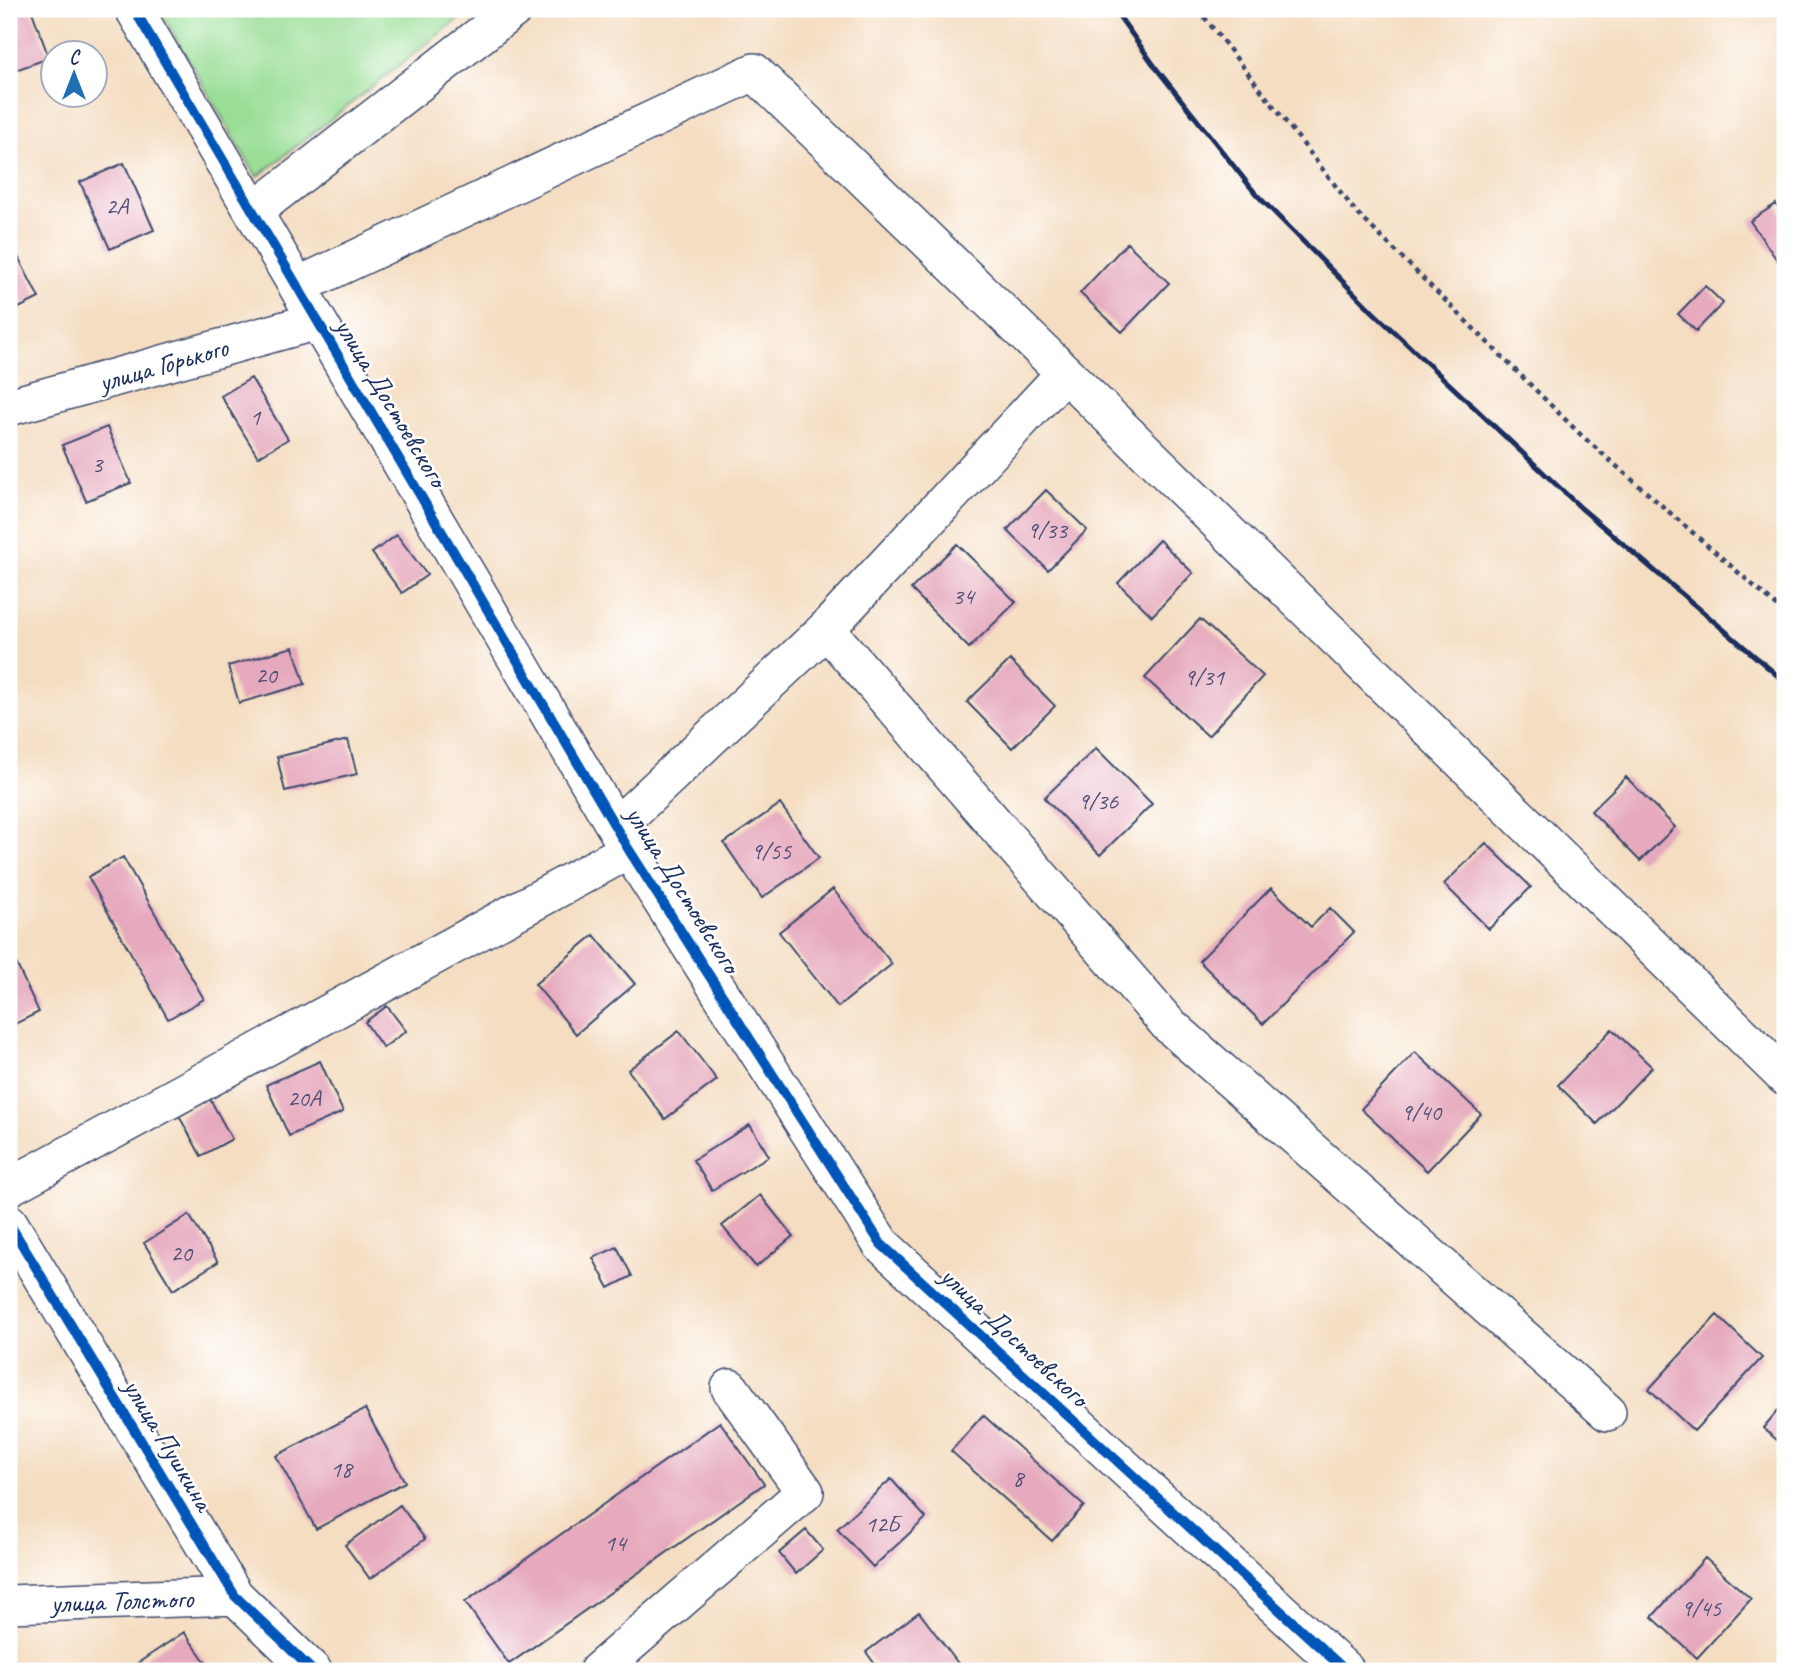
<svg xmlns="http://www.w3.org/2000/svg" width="1794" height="1680" font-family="Caveat,sans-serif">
	<rect width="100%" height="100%" fill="#fff"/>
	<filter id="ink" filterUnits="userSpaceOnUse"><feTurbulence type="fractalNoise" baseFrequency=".0143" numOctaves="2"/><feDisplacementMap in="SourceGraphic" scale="14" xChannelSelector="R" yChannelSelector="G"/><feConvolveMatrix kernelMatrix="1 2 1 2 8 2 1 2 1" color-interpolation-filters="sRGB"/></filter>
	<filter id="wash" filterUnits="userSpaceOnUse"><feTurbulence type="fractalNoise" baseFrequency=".00686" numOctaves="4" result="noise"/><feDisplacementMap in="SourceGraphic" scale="28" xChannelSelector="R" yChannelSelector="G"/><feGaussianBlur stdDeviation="1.57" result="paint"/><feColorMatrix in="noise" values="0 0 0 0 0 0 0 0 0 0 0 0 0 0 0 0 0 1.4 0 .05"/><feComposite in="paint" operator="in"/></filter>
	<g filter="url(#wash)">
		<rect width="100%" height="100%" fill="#f4ddc1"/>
		<path fill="#9ade96" stroke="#5a867a" stroke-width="2" d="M159 9H471L257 177Z"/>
		<g id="blocks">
			<path fill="#e6a9bd" d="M21 9H31L49 58 13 71 9 59V13Z
				M124 163 154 230 110 249 80 182Z
				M1776 204 1785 218V255L1777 260 1750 221Z
				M1127 243 1169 283 1122 332 1080 293Z
				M12 245 39 298 9 313V246Z
				M1705 286 1723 303 1696 331 1678 314Z
				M251 378 288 439 258 457 221 396Z
				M107 427 131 483 86 501 62 445Z
				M1046 490 1087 530 1048 570 1007 530Z
				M397 535 427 575 402 593 372 553Z
				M1159 540 1193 573 1152 616 1118 583Z
				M957 544 1016 602 969 648 911 589Z
				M1200 619 1263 676 1208 736 1145 678Z
				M293 647 305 684 239 703 228 666Z
				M1010 660 1055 706 1012 748 967 702Z
				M348 740 357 774 285 791 277 757Z
				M1096 748 1152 804 1100 855 1044 798Z
				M1626 777 1675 827 1640 861 1591 811Z
				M780 804 819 858 762 898 724 843Z
				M1486 843 1531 887 1489 929 1444 884Z
				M123 857 204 999 168 1019 88 877Z
				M1271 888 1311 927 1330 908 1354 932 1263 1024 1199 961Z
				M833 889 892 964 838 1007 779 932Z
				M594 935 635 984 576 1034 535 984Z
				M9 948 39 1012 9 1027Z
				M387 1006 406 1031 383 1048 365 1022Z
				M1612 1029 1652 1067 1597 1124 1558 1085Z
				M679 1031 717 1080 665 1119 628 1070Z
				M1415 1052 1481 1114 1427 1171 1361 1109Z
				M320 1061 343 1112 289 1136 266 1085Z
				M210 1099 232 1139 201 1156 179 1116Z
				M750 1125 769 1156 712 1190 693 1160Z
				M760 1195 793 1236 756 1267 722 1226Z
				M189 1215 218 1262 173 1290 144 1243Z
				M617 1247 632 1276 609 1288 593 1258Z
				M1717 1315 1762 1358 1694 1431 1649 1389Z
				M1785 1402V1447L1763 1428Z
				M365 1409 405 1482 316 1529 276 1456Z
				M983 1415 1084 1506 1052 1541 951 1451Z
				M720 1422 764 1484 509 1664 465 1602Z
				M891 1479 926 1518 873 1567 837 1529Z
				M400 1505 425 1539 370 1579 345 1545Z
				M806 1530 823 1550 796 1574 779 1553Z
				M1705 1558 1751 1599 1697 1658 1652 1617Z
				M919 1612 960 1666 953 1671H880L866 1652Z
				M184 1632 212 1671H135L132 1667Z"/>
		</g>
	</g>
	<g filter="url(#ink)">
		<use href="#blocks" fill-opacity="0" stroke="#3c496d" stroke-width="2"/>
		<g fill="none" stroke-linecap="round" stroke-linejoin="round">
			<defs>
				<path id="minor" d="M134 9 629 850 881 1244 1346 1671
					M254 211 514 9
					M298 286 754 72 1065 373
					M9 407 317 321
					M826 629 1168 1024 1607 1412
					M618 825 826 629 1065 373 1785 1077
					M9 1187 629 850
					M9 1223 235 1596 313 1671
					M9 1604 235 1596
					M598 1671 805 1492 730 1388"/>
			</defs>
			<use href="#minor" stroke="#3c496d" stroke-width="40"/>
			<path stroke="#3c496d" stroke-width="4.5" stroke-dasharray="5 5" stroke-linecap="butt" d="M1198 9 1356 212 1582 436 1785 613"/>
			<use href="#minor" stroke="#fff" stroke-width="37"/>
			<path stroke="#1b2f5e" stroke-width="5" d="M1114 9 1156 68 1256 194 1373 312 1581 508 1785 682"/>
			<defs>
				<path id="cycleway" d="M134 9 629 850 881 1244 1346 1671
					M9 1223 235 1596 313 1671"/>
			</defs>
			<use href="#cycleway" stroke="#fff" stroke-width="15"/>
			<use href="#cycleway" stroke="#0057b8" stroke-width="10"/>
		</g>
	</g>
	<g text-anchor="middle" stroke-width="5" stroke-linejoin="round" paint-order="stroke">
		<g font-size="24" fill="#4e4e76">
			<text x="117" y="214">2А</text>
			<text x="255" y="425">1</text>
			<text x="97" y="472">3</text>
			<text x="1047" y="538">9/33</text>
			<text x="963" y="604">34</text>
			<text x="266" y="683">20</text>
			<text x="1204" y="685">9/31</text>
			<text x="1098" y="809">9/36</text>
			<text x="771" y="859">9/55</text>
			<text x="304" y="1106">20А</text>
			<text x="1421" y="1120">9/40</text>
			<text x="181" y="1261">20</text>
			<text x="341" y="1477">18</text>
			<text x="1018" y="1486">8</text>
			<text x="882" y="1532">12Б</text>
			<text x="615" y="1551">14</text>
			<text x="1701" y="1616">9/45</text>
		</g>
		<g font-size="28" fill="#1b2f5e" stroke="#fff">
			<text transform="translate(163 364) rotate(-16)" y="10">улица Горького</text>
			<text transform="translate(392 402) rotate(59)" y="10">улица Достоевского</text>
			<text transform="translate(684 889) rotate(58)" y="10">улица Достоевского</text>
			<text transform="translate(1015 1336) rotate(43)" y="10">улица Достоевского</text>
			<text transform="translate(169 1444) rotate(59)" y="10">улица Пушкина</text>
			<text transform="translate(122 1600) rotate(-2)" y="10">улица Толстого</text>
		</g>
	</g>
	<rect width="1794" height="1680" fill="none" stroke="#fff" stroke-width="35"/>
	<g transform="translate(74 74)"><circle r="33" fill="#ffffff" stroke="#a4acbf" stroke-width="2"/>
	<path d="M0-5L12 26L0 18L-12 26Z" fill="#1f6fb2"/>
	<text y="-10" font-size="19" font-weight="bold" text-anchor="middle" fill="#1b2f5e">С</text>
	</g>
</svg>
